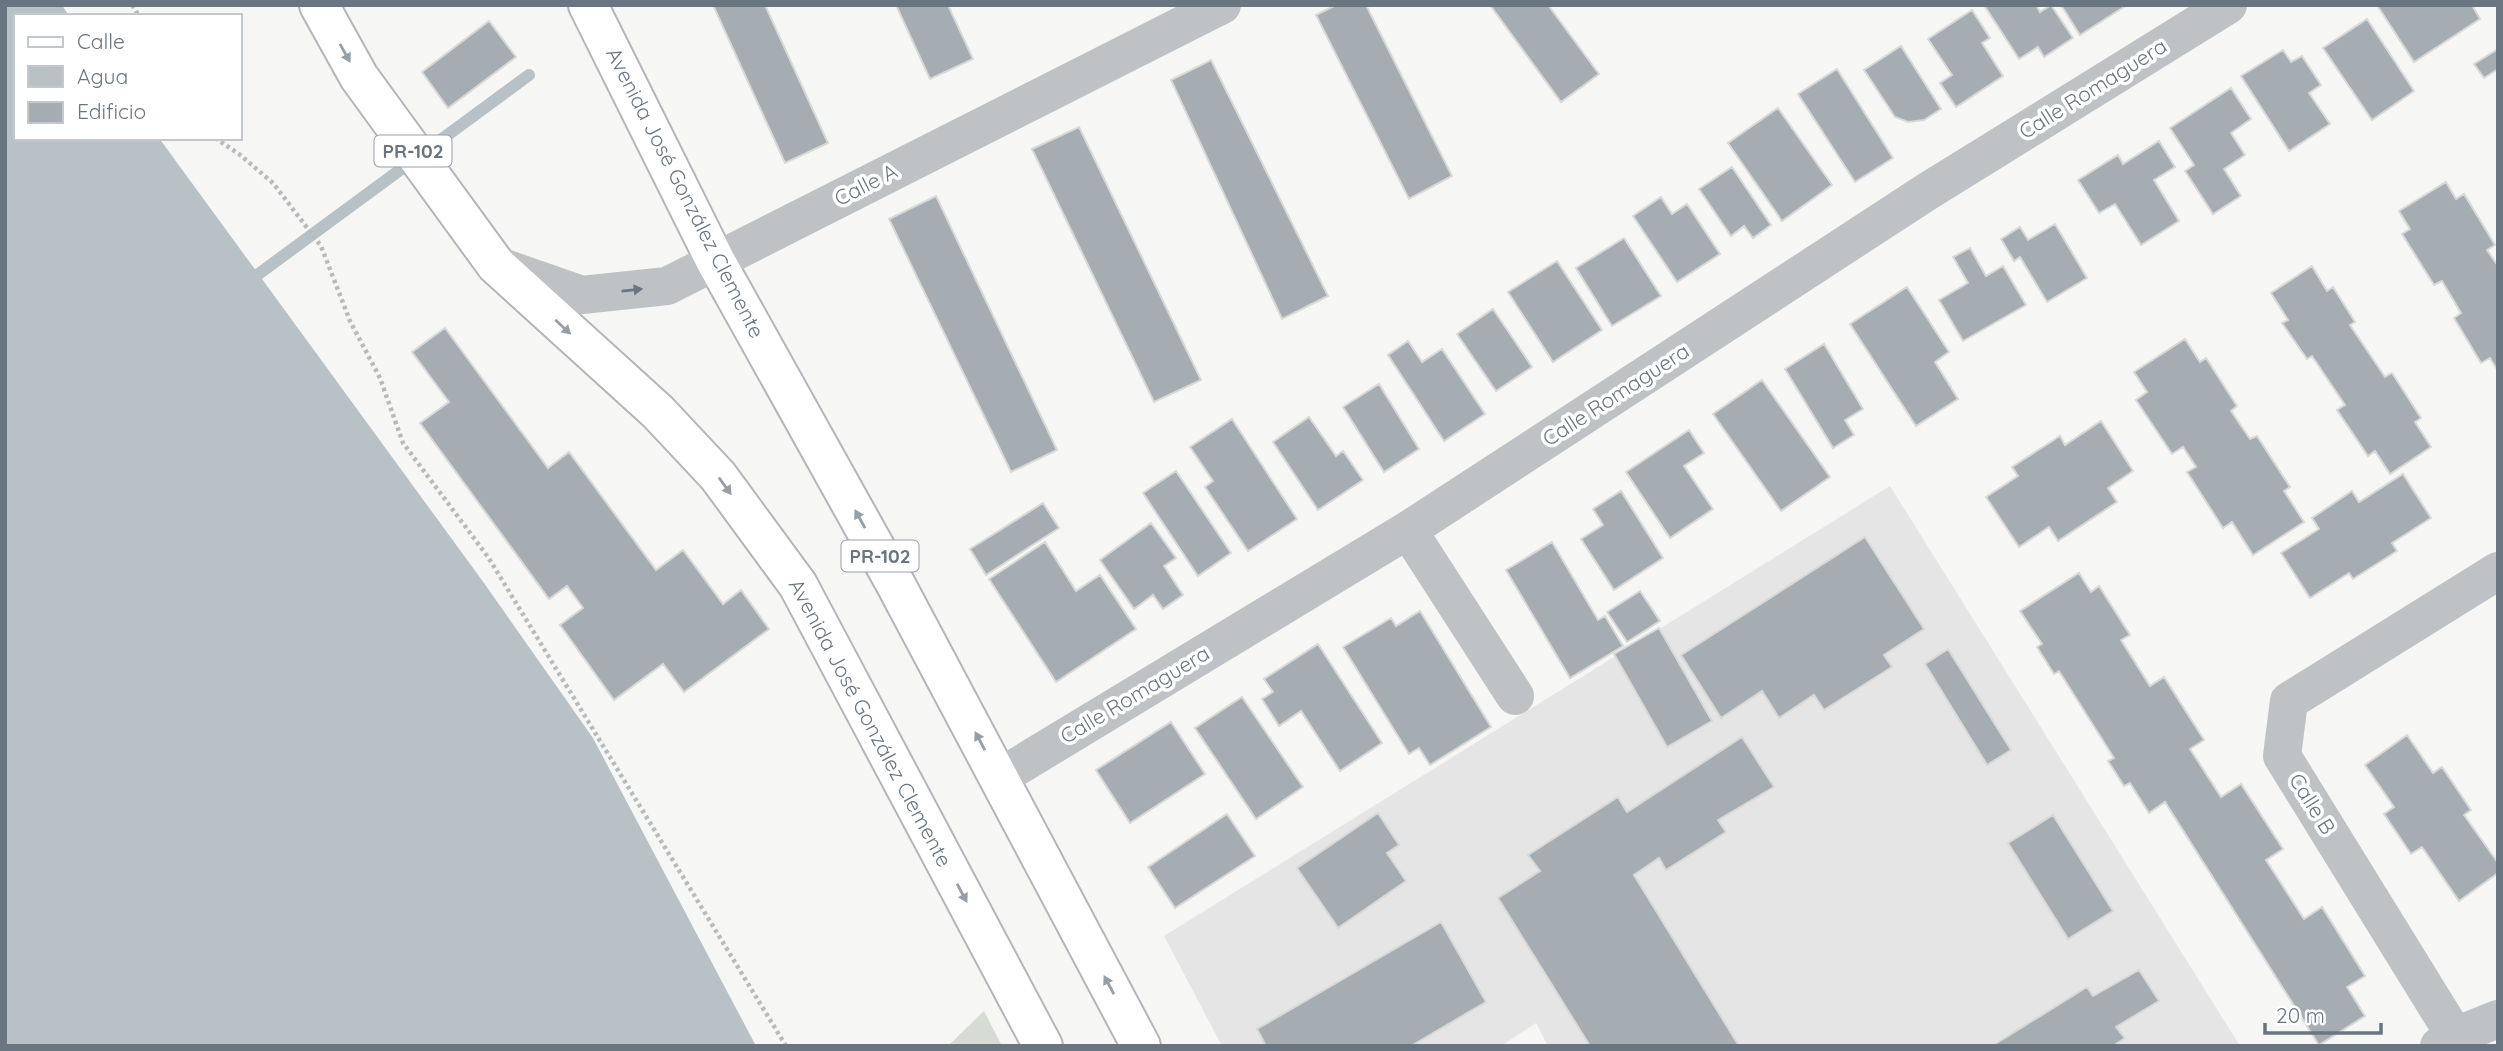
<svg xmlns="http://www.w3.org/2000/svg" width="2503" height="1051" font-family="Quicksand,sans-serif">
	<rect width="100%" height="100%" fill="#f6f6f4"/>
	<path fill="#e4e5e4" d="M1890 486 2240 1046H1548L1536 1023 1501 1046H1222L1164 936Z"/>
	<path fill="#d6dbd3" d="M984 1011 1002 1046H948Z"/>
	<path fill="#b8c2c6" d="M5 5H62L69 16H16V138H159L484 583 593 738 756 1046H5Z"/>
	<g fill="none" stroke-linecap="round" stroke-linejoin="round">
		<path stroke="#b8c2c6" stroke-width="12" d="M245 284 529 75"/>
	</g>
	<path fill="#a6adb2" stroke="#d8d8d6" stroke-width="2" d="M713 5H765L828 143 785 163Z
		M896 5H948L973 59 930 79Z
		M1336 5H1366L1452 176 1409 199 1316 15Z
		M1490 5H1548L1599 74 1561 102Z
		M1984 5H2036L2040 12 2051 5 2073 38 2044 57 2038 47 2019 59Z
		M2061 5H2127L2080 35Z
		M2377 5H2472L2480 19 2414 62Z
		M1972 10 1990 38 1982 43 2003 76 1956 107 1940 83 1952 75 1928 39Z
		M2367 19 2414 91 2372 120 2323 48Z
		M489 21 516 57 448 108 422 72Z
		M1901 46 1941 109 1924 120 1908 122 1895 117 1864 70Z
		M2498 49V69L2484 78 2474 64Z
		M2283 50 2291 62 2302 56 2321 85 2309 93 2330 124 2289 151 2241 76Z
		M1211 60 1328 296 1282 319 1171 80Z
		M1837 69 1893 158 1855 182 1798 94Z
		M2231 88 2251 119 2231 133 2245 155 2224 169 2241 196 2213 214 2185 171 2194 165 2170 128Z
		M1778 108 1832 185 1782 221 1728 143Z
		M1079 127 1201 380 1154 402 1032 149Z
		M2159 141 2175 167 2154 180 2179 221 2141 245 2115 204 2099 213 2078 180 2118 155 2123 164Z
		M1732 167 1771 225 1753 238 1744 226 1731 236 1699 189Z
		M2446 182 2456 199 2464 194 2495 245 2487 250 2498 266V371L2490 358 2481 363 2454 318 2461 313 2442 281 2434 285 2402 234 2410 229 2399 211Z
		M936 196 1057 450 1011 472 889 219Z
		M1661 197 1672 214 1687 204 1720 254 1677 282 1633 216Z
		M2055 224 2087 278 2047 302 2020 257 2014 261 2001 239 2020 227 2028 240Z
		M1624 238 1661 296 1612 326 1576 268Z
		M1970 248 1986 276 2003 266 2026 305 1963 341 1939 300 1968 283 1953 257Z
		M1557 261 1602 330 1553 362 1508 292Z
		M2312 266 2327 291 2333 287 2355 322 2350 325 2385 377 2392 373 2421 418 2415 422 2431 447 2390 474 2375 451 2368 456 2337 410 2345 405 2312 356 2307 359 2282 323 2288 320 2271 293Z
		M1907 287 1949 352 1935 362 1958 399 1916 426 1850 324Z
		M1493 309 1532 367 1496 391 1457 334Z
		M445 328 548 468 569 452 656 570 683 550 723 604 741 590 769 629 684 692 663 664 614 700 560 625 583 608 567 586 549 599 420 423 449 402 412 352Z
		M2185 339 2200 362 2206 358 2237 406 2231 411 2250 439 2257 436 2290 487 2284 491 2304 522 2253 555 2232 522 2223 528 2187 472 2196 467 2183 447 2172 454 2136 400 2147 392 2134 372Z
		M1408 341 1422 362 1442 349 1485 414 1444 441 1388 355Z
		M1824 344 1863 409 1845 420 1854 435 1833 448 1785 369Z
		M1762 380 1830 477 1781 511 1713 414Z
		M1379 384 1419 449 1384 472 1343 407Z
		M1309 417 1336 456 1343 451 1363 480 1318 510 1273 442Z
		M1232 419 1297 519 1248 551 1205 487 1213 481 1190 447Z
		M2101 421 2133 471 2108 488 2117 502 2058 541 2049 527 2019 547 1986 497 2018 476 2012 467 2060 436 2065 445Z
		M1689 430 1704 453 1684 466 1713 509 1670 538 1626 472Z
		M1176 471 1231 553 1198 576 1143 493Z
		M2403 474 2431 518 2392 543 2397 551 2353 579 2349 573 2310 598 2281 553 2319 529 2312 518 2352 491 2359 502Z
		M1621 491 1663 558 1614 590 1581 539 1603 525 1593 509Z
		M1043 503 1059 528 986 575 970 549Z
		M1151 523 1176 558 1164 566 1183 595 1163 609 1153 595 1134 609 1100 560Z
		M1865 537 1924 629 1884 655 1892 667 1824 710 1814 695 1779 718 1762 691 1721 718 1681 655Z
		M1045 542 1076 591 1100 575 1136 629 1056 682 989 579Z
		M1552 542 1598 620 1605 616 1623 646 1570 678 1506 570Z
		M2079 573 2091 592 2099 586 2130 635 2121 640 2150 686 2164 677 2204 740 2190 749 2221 797 2241 784 2283 849 2266 860 2304 919 2322 907 2365 976 2347 987 2365 1016 2319 1045 2165 802 2149 813 2130 783 2124 786 2108 761 2114 758 2059 671 2054 674 2037 647 2042 644 2020 611Z
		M1640 591 1660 621 1627 642 1607 612Z
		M1420 611 1491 727 1430 765 1419 748 1409 754 1343 647 1391 618 1396 626Z
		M1659 628 1712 721 1667 747 1614 654Z
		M1318 644 1382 743 1340 771 1301 711 1279 726 1262 699 1273 692 1264 679Z
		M1948 649 2011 750 1987 765 1925 664Z
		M1242 697 1303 787 1256 819 1195 728Z
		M1171 722 1205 774 1130 823 1096 770Z
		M2407 735 2433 773 2442 767 2471 810 2464 815 2498 863V873L2459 901 2422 847 2411 854 2384 814 2394 807 2365 765Z
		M1742 737 1774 787 1718 820 1726 832 1666 870 1659 858 1634 875 1739 1046H1590L1498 898 1540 871 1528 855 1618 797 1627 812Z
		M1378 813 1399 845 1387 853 1406 881 1338 928 1297 868Z
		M1227 814 1255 856 1175 908 1148 867Z
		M2053 815 2113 911 2068 939 2008 843Z
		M1441 922 1486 1002 1411 1046H1266L1257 1029Z
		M2139 970 2159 1001 2116 1027 2125 1038 2113 1046H1992L2087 987 2093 996Z"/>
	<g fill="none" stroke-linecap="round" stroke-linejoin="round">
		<defs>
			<path id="major" d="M319 5 359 77 496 265 658 412 718 476 798 585 1043 1046
				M588 5 715 260 895 583 1141 1046"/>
		</defs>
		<use href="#major" stroke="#b2b6b9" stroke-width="42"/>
		<path stroke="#b8bbbd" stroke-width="4.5" stroke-dasharray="3.5 3.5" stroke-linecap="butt" d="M132 5 139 16
			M215 138 239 154 273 183 321 246 350 321 380 378 403 443 488 557 786 1046"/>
		<path stroke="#bec2c5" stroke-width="38" d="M496 265 582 295 667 286 1222 5
			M1408 530 1515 696
			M1000 777 1408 530 1928 191 2228 5
			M2455 1036 2282 756 2289 701 2498 571
			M2439 1046 2455 1036 2498 1019"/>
		<use href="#major" stroke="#fff" stroke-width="38"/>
	</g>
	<defs><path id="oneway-solid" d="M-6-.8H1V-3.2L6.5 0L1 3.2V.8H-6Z" transform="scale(1.75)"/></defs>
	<g fill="#969fa7">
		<use href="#oneway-solid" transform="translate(345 53) rotate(61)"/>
		<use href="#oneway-solid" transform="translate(563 327) rotate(43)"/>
		<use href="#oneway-solid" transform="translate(725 486) rotate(54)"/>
		<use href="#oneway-solid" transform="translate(860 519) rotate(-119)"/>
		<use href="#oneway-solid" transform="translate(980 741) rotate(-118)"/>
		<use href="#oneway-solid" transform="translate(962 893) rotate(62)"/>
		<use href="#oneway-solid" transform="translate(1109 985) rotate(-118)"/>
	</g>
	<use fill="#697681" href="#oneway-solid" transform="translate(632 290) rotate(-6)"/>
	<g text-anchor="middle" stroke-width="7" stroke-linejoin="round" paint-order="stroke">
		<g fill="#fff" stroke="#969fa7" stroke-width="2">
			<rect x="374.5" y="135.5" width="77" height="31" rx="5"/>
			<rect x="841.5" y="540.5" width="77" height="31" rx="5"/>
		</g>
		<g font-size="19" font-weight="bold" fill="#697681">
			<text x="413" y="158">PR-102</text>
			<text x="880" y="563">PR-102</text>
		</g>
		<g font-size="21" fill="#697681" stroke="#fff">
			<text transform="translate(2093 89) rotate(-32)" y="7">Calle Romaguera</text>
			<text transform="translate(866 185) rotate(-27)" y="7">Calle A</text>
			<text transform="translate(685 193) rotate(63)" y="7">Avenida José González Clemente</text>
			<text transform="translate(1616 395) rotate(-33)" y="7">Calle Romaguera</text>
			<text transform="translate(1135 695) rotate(-31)" y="7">Calle Romaguera</text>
			<text transform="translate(870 723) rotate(62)" y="7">Avenida José González Clemente</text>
			<text transform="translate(2312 804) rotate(58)" y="7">Calle B</text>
		</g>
	</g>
	<rect width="2503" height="1051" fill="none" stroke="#697681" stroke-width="14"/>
	<rect x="14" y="14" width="228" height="126" fill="#ffffff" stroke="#c3c8cd" stroke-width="2"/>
	<rect x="28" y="37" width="35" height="10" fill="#ffffff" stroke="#c3c8cd" stroke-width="2"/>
	<text x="77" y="49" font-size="21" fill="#697681">Calle</text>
	<rect x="28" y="66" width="35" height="21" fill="#b8c2c6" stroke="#c3c8cd" stroke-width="2"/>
	<text x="77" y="84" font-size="21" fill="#697681">Agua</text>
	<rect x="28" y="102" width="35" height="21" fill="#a6adb2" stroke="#c3c8cd" stroke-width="2"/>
	<text x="77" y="119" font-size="21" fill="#697681">Edificio</text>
	<path d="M2265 1023v10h116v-10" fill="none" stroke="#697681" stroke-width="3.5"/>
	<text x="2276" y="1023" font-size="21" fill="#697681" stroke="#ffffff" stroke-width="5" paint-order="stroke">20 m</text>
</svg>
